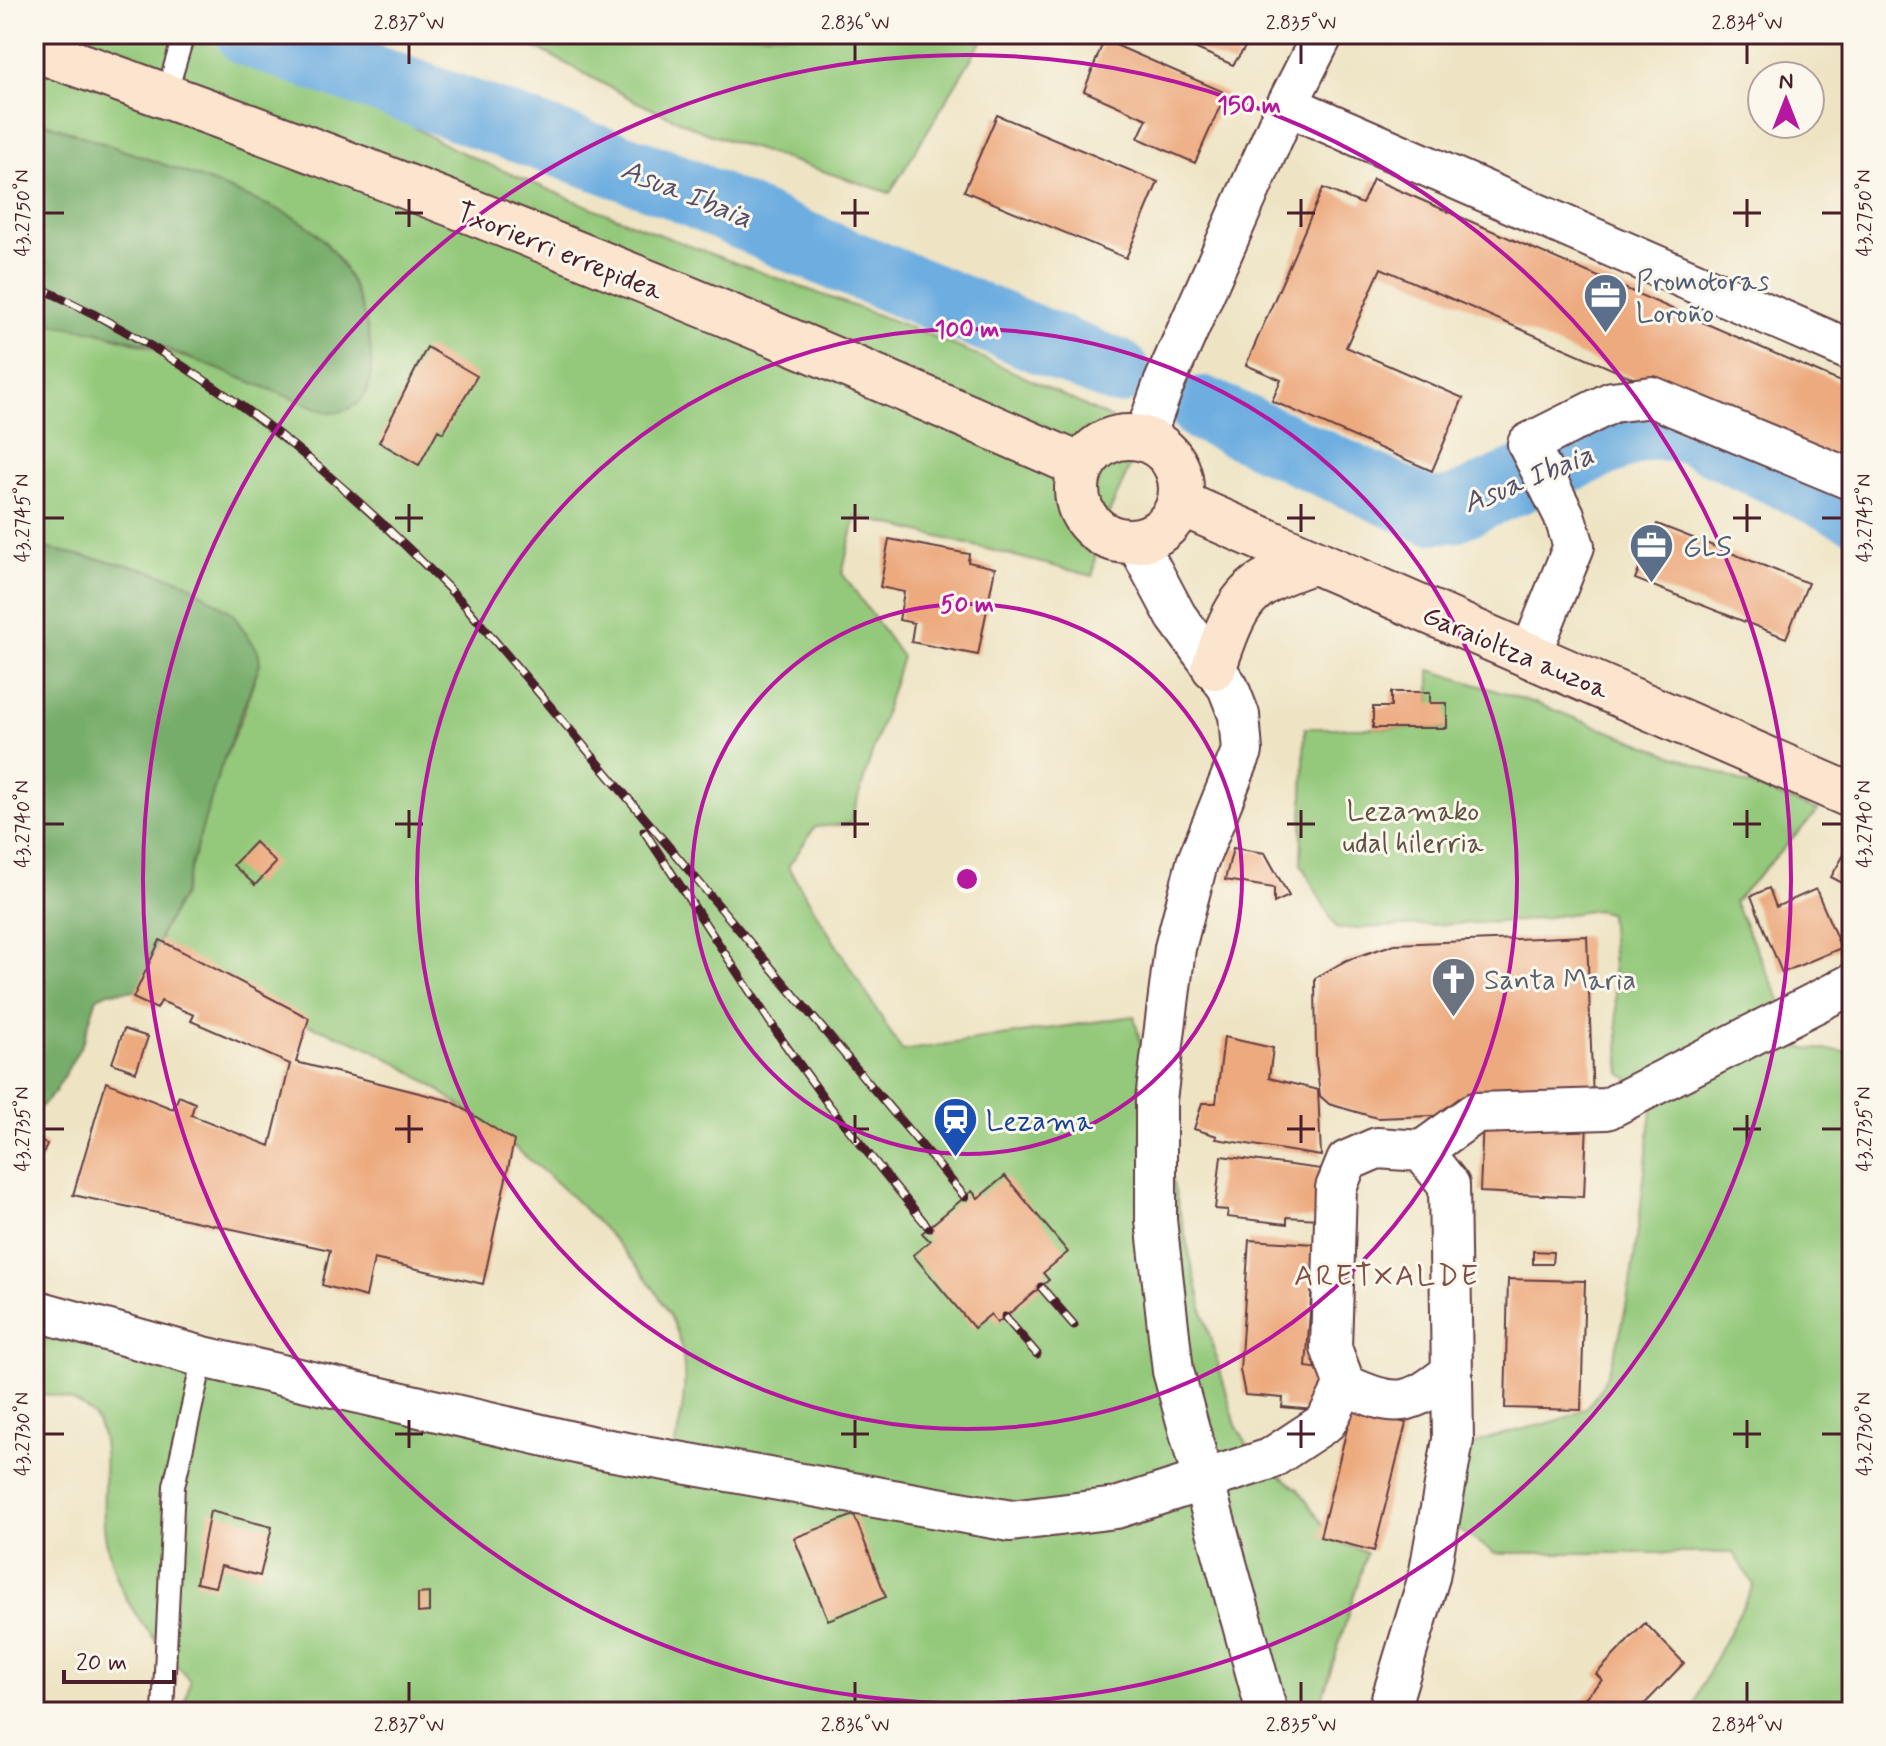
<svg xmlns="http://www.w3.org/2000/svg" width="1886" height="1746" font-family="Mynerve,sans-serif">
	<rect width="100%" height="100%" fill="#fbf7ec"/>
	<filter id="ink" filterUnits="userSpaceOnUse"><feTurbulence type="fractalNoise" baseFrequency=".0125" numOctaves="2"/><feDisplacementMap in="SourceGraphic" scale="16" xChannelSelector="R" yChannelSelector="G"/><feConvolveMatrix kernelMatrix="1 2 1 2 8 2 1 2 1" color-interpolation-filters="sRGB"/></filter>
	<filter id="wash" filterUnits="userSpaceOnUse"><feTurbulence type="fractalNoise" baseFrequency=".006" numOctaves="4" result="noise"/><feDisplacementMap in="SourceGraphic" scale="32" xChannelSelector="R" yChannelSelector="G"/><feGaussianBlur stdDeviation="1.8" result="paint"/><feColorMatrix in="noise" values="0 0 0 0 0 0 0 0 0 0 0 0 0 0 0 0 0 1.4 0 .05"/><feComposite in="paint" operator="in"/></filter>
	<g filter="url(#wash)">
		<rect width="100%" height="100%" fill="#eee4c4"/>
		<path fill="#94c97b" stroke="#6f7453" stroke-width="2" d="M34 34H367L352 49 355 77C404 135 479 160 547 189 660 237 775 277 891 320 978 353 1061 394 1144 435L1097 540 1093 576 856 516 842 573 902 657 850 824 815 827 788 867 902 1051 1134 1016 1204 1316 1236 1425 1253 1455 1298 1489 1334 1540 1367 1553 1318 1712H183L190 1681C165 1649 135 1622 119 1583 112 1565 105 1543 104 1524 100 1458 126 1399 34 1393L38 1358 46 1333 290 1401 671 1457C683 1419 690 1377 679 1338 652 1246 459 1093 373 1050 344 1035 312 1028 282 1015 240 997 200 969 160 947L161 933 182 896 219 772 242 717 260 663 258 651 232 613 185 582 141 568 34 546V321L94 331 214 366 368 390C376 336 357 271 316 233 298 216 274 208 252 199 181 168 106 146 34 119Z
			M489 34H986L890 193 706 133 635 101 541 50Z
			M1430 670 1538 704 1818 811 1734 902 1785 1010 1768 1045 1852 1052V1712H1693L1701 1686 1754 1585 1733 1553H1495L1434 1514 1461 1452C1498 1426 1557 1430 1587 1406 1635 1365 1643 1152 1656 1085L1632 1082 1621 1073 1609 913 1596 910 1521 921 1337 929 1301 864 1305 728H1446L1430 703Z"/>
		<path fill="#77ad6b" stroke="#60664b" stroke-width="2" d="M34 119C106 145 181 168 252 199 274 208 298 216 316 233 350 265 374 324 371 371 369 398 357 411 330 413L164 348 94 331 34 321Z
			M34 546 141 568 185 582 232 613 258 651 260 663 219 772 182 896 161 933 147 990 109 992 97 997 83 1042 55 1092 41 1107 34 1106Z"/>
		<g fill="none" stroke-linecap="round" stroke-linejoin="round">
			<path stroke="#6dade0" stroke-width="11" d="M1831 1712 1852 1698"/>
			<path stroke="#6dade0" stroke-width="66" d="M249 34 668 183 791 239 1117 372
				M1203 409 1428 511 1451 510 1629 433 1653 426 1690 431 1852 509"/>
		</g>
		<g id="blocks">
			<path fill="#edaa7f" d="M1163 34H1254L1233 65Z
				M1104 40 1226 93 1195 163 1138 138 1147 119 1084 91Z
				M997 115 1158 182 1126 258 964 191Z
				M1373 179 1852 387V436L1838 468 1381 268 1346 347 1463 398 1432 471 1272 401 1281 380 1246 365 1323 188 1362 204Z
				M427 347 477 376 443 433 438 430 419 465 379 442Z
				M1657 524 1808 583 1786 638 1635 579Z
				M889 539 969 554 968 562 995 568 978 655 911 642 914 623 899 620 904 592 880 587Z
				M1391 692H1430V703H1447V728H1373V707H1391Z
				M255 842 276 863 255 885 233 865Z
				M1233 848 1265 853 1289 896 1274 903V888L1225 880Z
				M1845 853 1852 857V888L1831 877Z
				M1769 888 1776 907 1816 889 1841 948 1782 973 1751 896Z
				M1587 936 1593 1102 1457 1115 1377 1118 1329 1104 1320 1096 1316 1059 1315 978 1347 960 1395 944Z
				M160 940 309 1018 296 1062 451 1101 514 1141 483 1284 374 1259 366 1297 322 1285 330 1250 73 1195 106 1082 173 1109 179 1096 195 1103 191 1115 270 1146 290 1064 191 1021 194 1015 161 1001 157 1009 133 998Z
				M124 1029 148 1037 136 1072 112 1063Z
				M1224 1037 1273 1048 1269 1078 1318 1090 1321 1156 1216 1139 1217 1136 1194 1129 1202 1103H1216Z
				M1483 1117 1587 1121 1584 1197 1480 1192Z
				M34 1139 47 1144 41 1159 34 1157Z
				M1221 1156 1322 1169 1318 1219 1287 1217V1224L1227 1217 1228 1210 1215 1209Z
				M1005 1176 1068 1252 1043 1273 1049 1280 1005 1317 997 1323 991 1314 974 1328 913 1255 930 1241 922 1233 972 1191 978 1198Z
				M1249 1240 1315 1244 1306 1367 1336 1371 1314 1410 1282 1407 1283 1398 1245 1395 1240 1370Z
				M1533 1251 1553 1252 1552 1264H1533Z
				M1508 1279 1585 1281 1581 1410 1505 1408Z
				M1352 1409 1406 1423 1374 1551 1320 1537Z
				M210 1511 272 1527 260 1576 221 1566 215 1587 196 1583Z
				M854 1515 886 1597 828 1620 794 1538Z
				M429 1593V1612L418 1613V1594Z
				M1645 1623 1684 1663 1637 1712H1571L1602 1680 1596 1674Z"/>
		</g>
	</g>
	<g filter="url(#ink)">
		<use href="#blocks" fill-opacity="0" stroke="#633d42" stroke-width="2"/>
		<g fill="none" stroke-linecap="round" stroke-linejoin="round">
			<defs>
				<path id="lane" d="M166 95 184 34
					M163 1712 174 1486 203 1357"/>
				<path id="street" d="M1287 105 1852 351
					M1144 439 1163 386 1287 105 1323 34
					M1136 541 1176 616 1228 687 1239 715 1242 751 1197 863 1175 948 1156 1100V1220L1173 1371 1267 1712
					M1539 633 1574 546 1564 515 1528 444 1612 402 1652 397 1852 480
					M1422 1151 1475 1113 1607 1109 1852 984
					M34 1310 203 1357 598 1448 1011 1521 1116 1508 1270 1459 1326 1422 1345 1385
					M1388 1712 1429 1577 1453 1440 1449 1185 1422 1151 1377 1148 1347 1161 1336 1188 1331 1348 1345 1385C1397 1408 1408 1407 1452 1372"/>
				<path id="secondary" d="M34 49C388 173 738 315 1081 466
					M1077 489a52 52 0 1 1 104 0a52 52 0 1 1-104 0Z
					M1180 503 1852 796
					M1214 667C1237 600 1244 584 1312 562"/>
			</defs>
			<use href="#lane" stroke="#633d42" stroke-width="24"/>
			<use href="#street" stroke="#633d42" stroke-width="44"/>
			<use href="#secondary" stroke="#633d42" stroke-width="48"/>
			<use href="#lane" stroke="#fff" stroke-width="20"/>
			<use href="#street" stroke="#fff" stroke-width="40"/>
			<use href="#secondary" stroke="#fbe5cf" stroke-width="44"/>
			<defs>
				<path id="rail" d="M34 285C203 361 334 470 462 602L965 1197
					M644 831 784 1043 828 1104 929 1228
					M1041 1287 1074 1325
					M1005 1317 1037 1354"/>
			</defs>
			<use href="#rail" stroke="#4a1f2b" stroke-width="9"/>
			<use href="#rail" stroke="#fbf7ec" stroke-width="6" stroke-dasharray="18" stroke-linecap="butt"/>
		</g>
	</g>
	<path fill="none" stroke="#4a1f2b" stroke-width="3" d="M409 44V64M855 44V64M1301 44V64M1747 44V64M409 199V227M855 199V227M1301 199V227M1747 199V227M44 213H64M395 213H423M841 213H869M1287 213H1315M1733 213H1761M1822 213H1842M409 504V532M855 504V532M1301 504V532M1747 504V532M44 518H64M395 518H423M841 518H869M1287 518H1315M1733 518H1761M1822 518H1842M409 810V838M855 810V838M1301 810V838M1747 810V838M44 824H64M395 824H423M841 824H869M1287 824H1315M1733 824H1761M1822 824H1842M409 1115V1143M855 1115V1143M1301 1115V1143M1747 1115V1143M44 1129H64M395 1129H423M841 1129H869M1287 1129H1315M1733 1129H1761M1822 1129H1842M409 1420V1448M855 1420V1448M1301 1420V1448M1747 1420V1448M44 1434H64M395 1434H423M841 1434H869M1287 1434H1315M1733 1434H1761M1822 1434H1842M409 1682V1702M855 1682V1702M1301 1682V1702M1747 1682V1702"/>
	<g fill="none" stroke="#b5179e" stroke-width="4">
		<circle cx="967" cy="879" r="275"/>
		<circle cx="967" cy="879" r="550"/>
		<circle cx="967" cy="879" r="824"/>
	</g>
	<defs>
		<symbol id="office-pin" viewBox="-11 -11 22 30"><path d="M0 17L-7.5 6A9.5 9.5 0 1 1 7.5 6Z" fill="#5c6f8a" stroke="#fbf7ec"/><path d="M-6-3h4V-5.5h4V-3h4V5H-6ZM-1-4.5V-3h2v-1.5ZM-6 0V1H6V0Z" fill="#fff"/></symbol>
		<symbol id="church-pin" viewBox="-11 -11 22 30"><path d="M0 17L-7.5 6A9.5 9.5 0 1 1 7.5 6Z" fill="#6b7280" stroke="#fbf7ec"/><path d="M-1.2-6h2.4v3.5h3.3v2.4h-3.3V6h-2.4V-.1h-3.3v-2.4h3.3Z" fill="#fff"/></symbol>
		<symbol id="station-pin" viewBox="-11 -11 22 30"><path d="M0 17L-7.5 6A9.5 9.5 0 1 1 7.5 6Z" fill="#1a4fb4" stroke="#fbf7ec"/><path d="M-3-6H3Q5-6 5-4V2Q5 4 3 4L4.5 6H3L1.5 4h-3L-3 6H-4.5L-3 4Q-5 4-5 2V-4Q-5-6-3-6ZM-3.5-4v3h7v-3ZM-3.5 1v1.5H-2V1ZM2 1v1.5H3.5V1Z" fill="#fff"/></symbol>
	</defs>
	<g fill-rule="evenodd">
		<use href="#office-pin" x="1580" y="270" width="51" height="69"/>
		<use href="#office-pin" x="1626" y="520" width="51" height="69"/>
		<use href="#church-pin" x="1428" y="954" width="51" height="69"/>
		<use href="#station-pin" x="930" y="1094" width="51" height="69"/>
	</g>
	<g text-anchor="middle" stroke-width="6" stroke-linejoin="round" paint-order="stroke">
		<g font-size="28" fill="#4a1f2b" stroke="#fbf7ec">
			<text transform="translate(560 250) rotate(22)" y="10">Txorierri errepidea</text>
			<text transform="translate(1516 651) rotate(23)" y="10">Garaioltza auzoa</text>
		</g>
		<g font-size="28" fill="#4e5e75" stroke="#fbf7ec" text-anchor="start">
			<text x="1636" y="290">Promotoras<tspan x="1636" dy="32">Loroño</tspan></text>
			<text x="1683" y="556">GLS</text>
		</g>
		<g font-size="28" fill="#605243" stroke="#fbf7ec">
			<text x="1413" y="820">Lezamako<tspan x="1413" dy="32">udal hilerria</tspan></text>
		</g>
		<g font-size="28" fill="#5b616d" stroke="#fbf7ec" text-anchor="start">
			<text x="1484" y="989">Santa Maria</text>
		</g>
		<g font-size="28" fill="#164399" stroke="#fbf7ec" text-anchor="start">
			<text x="986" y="1130">Lezama</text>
		</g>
		<g font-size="30" font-style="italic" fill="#56516a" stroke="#fbf7ec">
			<text transform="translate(687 193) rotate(22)" y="10">Asua Ibaia</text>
			<text transform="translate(1528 478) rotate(-22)" y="10">Asua Ibaia</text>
		</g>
		<g font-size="30" letter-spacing="2" fill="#835048" stroke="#fbf7ec">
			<text x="1387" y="1285">ARETXALDE</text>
		</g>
	</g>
	<circle cx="967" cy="879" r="12" fill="#b5179e" stroke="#fbf7ec" stroke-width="4"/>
	<g font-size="24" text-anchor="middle" font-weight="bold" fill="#b5179e" stroke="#fbf7ec" stroke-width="6" stroke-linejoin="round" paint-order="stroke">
		<text x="1249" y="113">150 m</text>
		<text x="967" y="337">100 m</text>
		<text x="967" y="612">50 m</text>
	</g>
	<rect width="1886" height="1746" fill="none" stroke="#fbf7ec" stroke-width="88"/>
	<g transform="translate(1786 100)"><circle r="38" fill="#fbf7ec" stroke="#b4a19f" stroke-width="2"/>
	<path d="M0-6L14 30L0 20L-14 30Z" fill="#b5179e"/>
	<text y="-12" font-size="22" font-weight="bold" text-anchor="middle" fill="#4a1f2b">N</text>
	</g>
	<path d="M64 1670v12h110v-12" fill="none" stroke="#4a1f2b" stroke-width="4"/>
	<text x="76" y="1670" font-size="24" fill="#4a1f2b" stroke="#fbf7ec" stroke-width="6" paint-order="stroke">20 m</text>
	<rect x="44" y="44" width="1798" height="1658" fill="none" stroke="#4a1f2b" stroke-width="3"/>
	<g font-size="20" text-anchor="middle" fill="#4a1f2b">
		<text x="409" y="29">2.837°W</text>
		<text x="855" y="29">2.836°W</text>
		<text x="1301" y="29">2.835°W</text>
		<text x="1747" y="29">2.834°W</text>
		<text transform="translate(22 213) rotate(-90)" y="7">43.2750°N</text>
		<text transform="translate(1864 213) rotate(-90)" y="7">43.2750°N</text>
		<text transform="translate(22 518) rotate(-90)" y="7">43.2745°N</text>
		<text transform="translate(1864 518) rotate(-90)" y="7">43.2745°N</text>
		<text transform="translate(22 824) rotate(-90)" y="7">43.2740°N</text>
		<text transform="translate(1864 824) rotate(-90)" y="7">43.2740°N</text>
		<text transform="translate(22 1129) rotate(-90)" y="7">43.2735°N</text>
		<text transform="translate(1864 1129) rotate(-90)" y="7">43.2735°N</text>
		<text transform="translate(22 1434) rotate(-90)" y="7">43.2730°N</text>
		<text transform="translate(1864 1434) rotate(-90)" y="7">43.2730°N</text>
		<text x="409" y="1731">2.837°W</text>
		<text x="855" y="1731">2.836°W</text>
		<text x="1301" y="1731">2.835°W</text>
		<text x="1747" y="1731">2.834°W</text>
	</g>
</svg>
